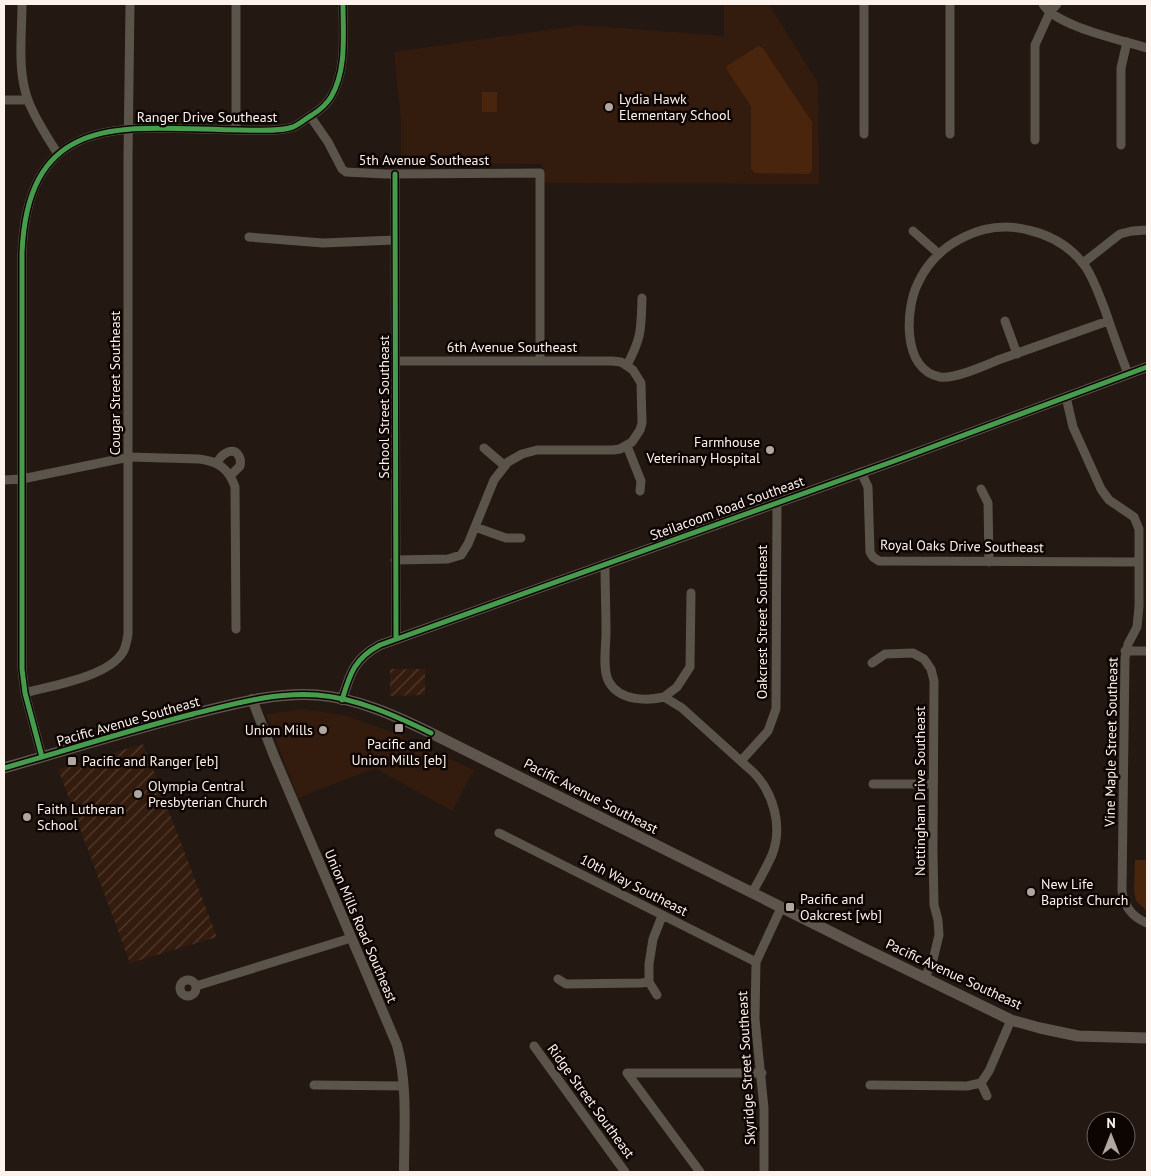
<svg xmlns="http://www.w3.org/2000/svg" width="1151" height="1176" font-family="'PT Sans',sans-serif">
	<defs>
		<pattern id="industrial-furrows" width="10" height="10" patternUnits="userSpaceOnUse" patternTransform="scale(1.25)"><rect width="10" height="10" fill="#331b0d"/><path d="M-1 1l2-2M0 10L10 0M9 11l2-2" fill="none" stroke="#523d30"/></pattern>
	</defs>
	<rect width="100%" height="100%" fill="#231812"/>
	<path fill="#331b0d" d="M724 4H769L818 83 819 184 542 183V164L401 163V122L394 52 580 25 724 36Z
		M304 709 347 716 395 733 474 770 452 811 375 768 298 798 266 714Z"/>
	<path fill="url(#industrial-furrows)" d="M390 669H425V695L390 696Z
		M143 744 217 937 130 963 58 769Z"/>
	<path fill="#4a250e" d="M758 46 763 48 812 122V171L809 174 755 173 751 169V106L727 70V66Z
		M482 92H497V112H482Z
		M1135 860H1147V911L1136 901 1134 889Z"/>
	<g fill="none" stroke-linecap="round" stroke-linejoin="round">
		<path stroke="#5b544b" stroke-width="9" d="M22 4C22 35 17 71 28 100 35 119 47 137 58 154
			M864 4V134
			M950 4V134
			M1043 4C1055 26 1122 40 1147 48
			M4 100H28
			M310 116 328 142 342 169 346 172 385 174 540 173V361
			M236 130V4
			M1035 140V45L1050 12 1057 4
			M1121 145V68L1127 42
			M395 174 396 639
			M913 231 939 254
			M249 237 323 243 395 240
			M1083 263 1120 234 1132 231 1147 230
			M1005 321 1017 354
			M1108 321C1072 334 1035 347 998 360 984 366 955 379 940 377 902 370 905 309 918 283 937 242 985 219 1028 230 1050 235 1071 247 1085 266 1094 279 1099 295 1105 310 1112 331 1120 353 1128 374
			M395 361H612L621 362 633 370 641 383 642 423 640 430 632 442 620 449 613 450H537L522 454 508 462 494 480 468 544 461 555 448 559 395 560
			M627 365C642 337 641 329 642 298
			M1066 397 1073 427 1101 489 1109 500 1134 517 1139 529V606L1137 627 1128 644 1125 658 1122 891C1124 906 1132 917 1147 923
			M627 446 641 481 640 491
			M484 448 505 466
			M217 463C219 459 222 455 226 453 236 447 242 457 240 466L230 476
			M861 472 868 487 870 552 873 557 879 561 1139 562
			M4 480 22 479 129 457 199 459C218 461 229 469 235 487L236 629
			M981 489 988 503 989 562
			M475 527 506 538H521
			M605 564C605 587 606 610 606 633 606 646 602 671 609 682 620 701 646 701 664 697L682 708 754 773C774 794 783 827 772 855 766 868 759 881 752 893
			M1125 651H1147
			M872 663 885 654 913 653 924 659 931 669 934 681 933 851 934 905 938 920 939 935 932 964 924 978
			M25 693C53 685 108 677 123 652 126 647 127 640 128 634V157L130 4
			M664 697 677 687 690 667 691 593
			M42 757 25 693 22 669V253C28 106 130 129 240 130 257 130 277 132 293 127 300 124 305 119 312 115 320 110 326 105 331 97 347 70 343 34 343 4
			M741 761 768 731 776 709 777 502
			M873 784H933
			M499 833 756 962
			M558 979 566 984 641 983 649 982
			M180 988a8 8 0 1 1 16 0a8 8 0 1 1-16 0Z
			M196 986 351 938
			M657 995 649 982V964L653 939 662 916
			M534 1046 625 1172
			M627 1073H762
			M627 1073 700 1172
			M981 1083 989 1071 1011 1020
			M314 1085 403 1086
			M870 1085 967 1086 981 1083 987 1096
			M764 1172V1108L755 1019 756 962 781 908"/>
		<path stroke="#5b544b" stroke-width="10" d="M252 699 274 756 397 1045C408 1085 404 1131 404 1172
			M342 700C350 673 355 658 380 645L897 460 1147 367"/>
		<path stroke="#5e554c" stroke-width="11" d="M4 768C67 750 130 730 193 714 234 704 274 692 317 695 357 698 396 716 431 733L863 948 1011 1020 1040 1028 1078 1036 1147 1038"/>
		<defs>
			<path id="cycleway" d="M395 174 396 639
				M342 700C350 673 355 658 380 645L897 460 1147 367
				M42 757 25 693 22 669V253C28 106 130 129 240 130 257 130 277 132 293 127 300 124 305 119 312 115 320 110 326 105 331 97 347 70 343 34 343 4
				M4 768C67 750 130 730 193 714 234 704 274 692 317 695 357 698 396 716 431 733"/>
		</defs>
		<use href="#cycleway" stroke="#0c0502" stroke-width="8"/>
		<use href="#cycleway" stroke="#469c4c" stroke-width="5"/>
	</g>
	<g fill="#b1a6a0" stroke="#0c0502" stroke-width="2">
		<circle cx="609" cy="107" r="5"/>
		<circle cx="770" cy="450" r="5"/>
		<rect x="394" y="723" width="10" height="10" rx="2.5"/>
		<circle cx="323" cy="730" r="5"/>
		<rect x="67" y="756" width="10" height="10" rx="2.5"/>
		<circle cx="138" cy="794" r="5"/>
		<circle cx="27" cy="817" r="5"/>
		<circle cx="1031" cy="892" r="5"/>
		<rect x="785" y="902" width="10" height="10" rx="2.5"/>
	</g>
	<g text-anchor="middle" stroke-width="5" stroke-linejoin="round" paint-order="stroke">
		<g font-size="14" fill="#fef2ec" stroke="#0c0502" text-anchor="start">
			<text x="619" y="104">Lydia Hawk<tspan x="619" dy="16">Elementary School</tspan></text>
			<text x="760" y="447" text-anchor="end">Farmhouse<tspan x="760" dy="16">Veterinary Hospital</tspan></text>
			<text x="313" y="735" text-anchor="end">Union Mills</text>
			<text x="399" y="749" text-anchor="middle">Pacific and<tspan x="399" dy="16">Union Mills [eb]</tspan></text>
			<text x="82" y="766">Pacific and Ranger [eb]</text>
			<text x="148" y="791">Olympia Central<tspan x="148" dy="16">Presbyterian Church</tspan></text>
			<text x="37" y="814">Faith Lutheran<tspan x="37" dy="16">School</tspan></text>
			<text x="1041" y="889">New Life<tspan x="1041" dy="16">Baptist Church</tspan></text>
			<text x="800" y="904">Pacific and<tspan x="800" dy="16">Oakcrest [wb]</tspan></text>
		</g>
		<g font-size="14" fill="#fef2ec" stroke="#0c0502">
			<text x="207" y="122">Ranger Drive Southeast</text>
			<text x="424" y="165">5th Avenue Southeast</text>
			<text x="512" y="352">6th Avenue Southeast</text>
			<text transform="translate(115 383) rotate(-90)" y="5">Cougar Street Southeast</text>
			<text transform="translate(384 407) rotate(-90)" y="5">School Street Southeast</text>
			<text transform="translate(727 508) rotate(-20)" y="5">Steilacoom Road Southeast</text>
			<text transform="translate(962 546) rotate(1)" y="5">Royal Oaks Drive Southeast</text>
			<text transform="translate(762 622) rotate(-90)" y="5">Oakcrest Street Southeast</text>
			<text transform="translate(128 721) rotate(-16)" y="5">Pacific Avenue Southeast</text>
			<text transform="translate(1111 742) rotate(-89)" y="5">Vine Maple Street Southeast</text>
			<text transform="translate(920 791) rotate(-90)" y="5">Nottingham Drive Southeast</text>
			<text transform="translate(591 796) rotate(27)" y="5">Pacific Avenue Southeast</text>
			<text transform="translate(634 885) rotate(27)" y="5">10th Way Southeast</text>
			<text transform="translate(361 926) rotate(67)" y="5">Union Mills Road Southeast</text>
			<text transform="translate(954 974) rotate(25)" y="5">Pacific Avenue Southeast</text>
			<text transform="translate(746 1068) rotate(-93)" y="5">Skyridge Street Southeast</text>
			<text transform="translate(591 1101) rotate(54)" y="5">Ridge Street Southeast</text>
		</g>
	</g>
	<rect width="1151" height="1176" fill="none" stroke="#fef2ec" stroke-width="10"/>
	<g transform="translate(1111 1136)"><circle r="24" fill="#0c0502" stroke="#6d6460"/>
	<path d="M0-4L9 19L0 12L-9 19Z" fill="#b1a6a0"/>
	<text y="-8" font-size="14" font-weight="bold" text-anchor="middle" fill="#fef2ec">N</text>
	</g>
</svg>
